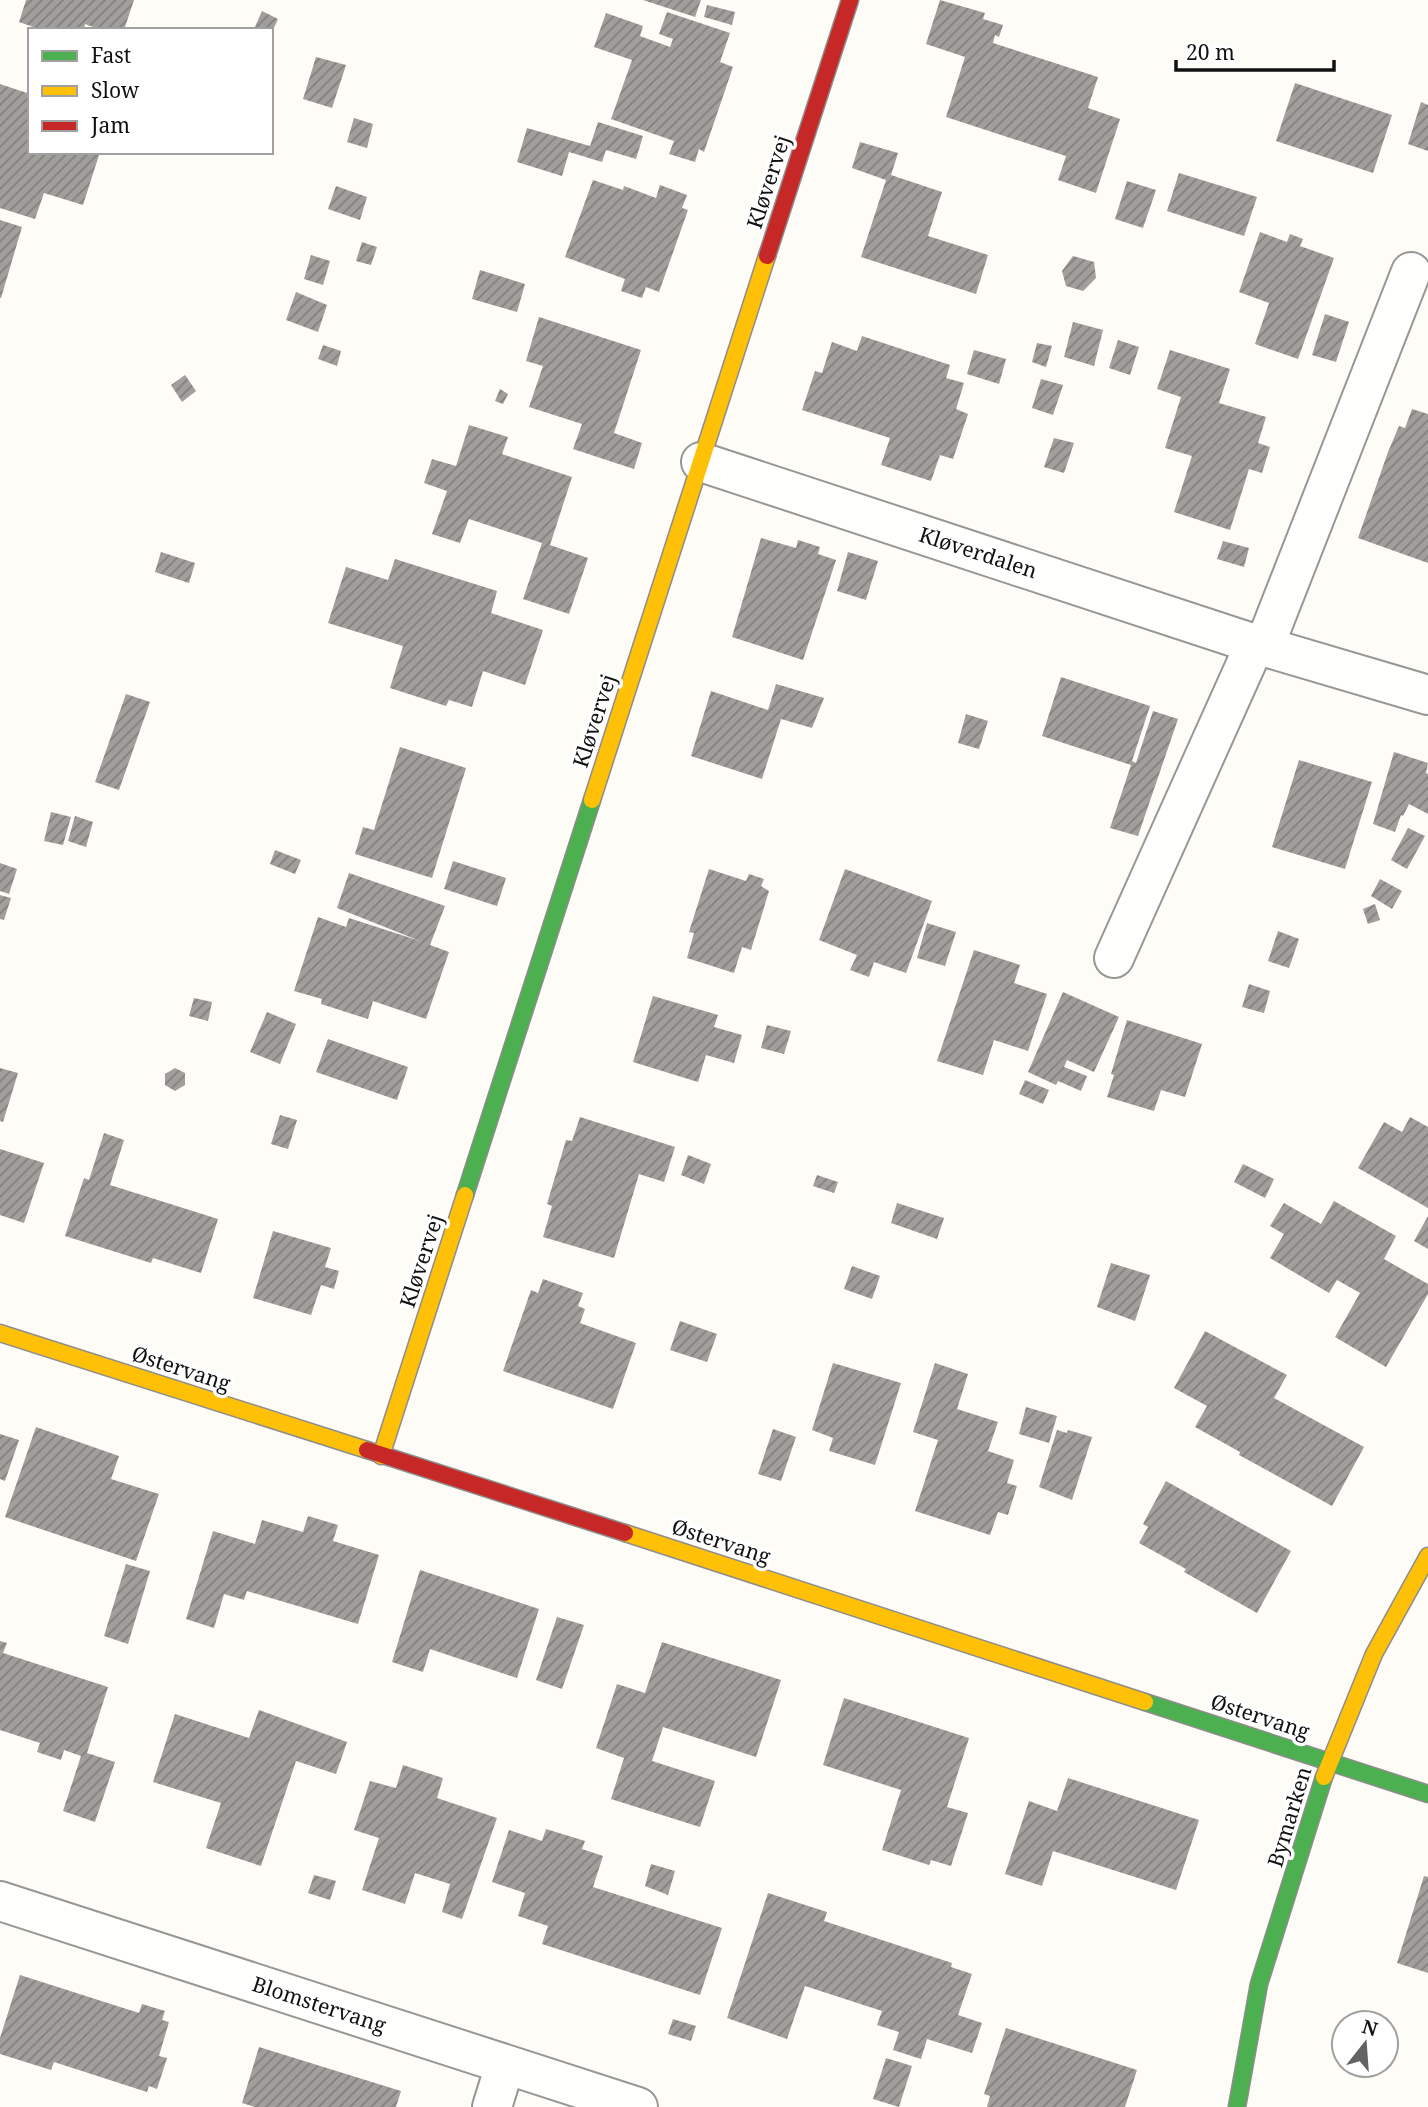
<svg xmlns="http://www.w3.org/2000/svg" width="1428" height="2107" font-family="'Noto Serif',serif">
	<defs>
		<pattern id="building-hatch" width="6" height="6" patternUnits="userSpaceOnUse" patternTransform="scale(1.75)"><rect width="6" height="6" fill="#a19f9c"/><path d="M-1 1l2-2M0 6l6-6M5 7l2-2" fill="none" stroke="#82807e"/></pattern>
	</defs>
	<rect width="100%" height="100%" fill="#fdfcf7"/>
	<path fill="url(#building-hatch)" d="M26 0H134L124 30H101L85 24 84 30H42L19 22Z
		M643 0H701L695 17Z
		M940 0 985 13 983 19 1003 25 999 37 995 35 993 43 1098 77 1088 108 1120 119 1096 193 1058 180 1066 156 946 117 965 57 926 44Z
		M707 5 735 12 732 25 704 17Z
		M262 11 278 19 273 30 254 29Z
		M667 12 730 33 720 62 733 67 704 152 699 149 695 162 669 154 674 141 611 119 632 60 594 47 606 13 643 26 640 36 670 47 673 39 659 34Z
		M316 57 346 65 332 108 303 99Z
		M1295 83 1392 115 1373 173 1276 141Z
		M0 84 30 94V152H100L83 205 44 193 35 219 0 208Z
		M1421 102 1428 105V151L1408 144Z
		M354 118 373 124 367 148 347 142Z
		M598 122 643 136 636 159 606 150 602 162 569 152 562 176 517 162 527 128 590 146Z
		M860 142 898 153 891 175 942 192 928 236 988 255 976 294 861 257 886 180 852 168Z
		M1179 173 1257 197 1244 236 1167 211Z
		M593 180 623 190 624 186 656 198 660 185 687 195 682 208 688 210 659 292 646 287 642 298 621 291 625 279 565 257Z
		M1127 181 1156 190 1143 228 1115 219Z
		M336 186 367 197 360 220 328 209Z
		M0 220 22 227 1 298H0Z
		M1260 232 1287 242 1290 234 1303 239 1300 246 1334 258 1298 359 1255 344 1269 303 1239 292Z
		M362 242 377 247 371 265 356 261Z
		M311 255 330 261 323 285 304 279Z
		M1073 256 1094 262 1096 278 1083 291 1066 286 1062 271Z
		M480 270 525 284 517 312 472 299Z
		M296 292 327 305 318 332 286 320Z
		M1325 314 1349 322 1336 362 1312 355Z
		M539 317 641 350 614 433 642 443 634 469 573 449 582 424 529 407 543 366 526 361Z
		M1073 322 1103 330 1094 366 1064 357Z
		M862 336 950 365 946 378 964 383 956 409 968 414 953 459 940 455 931 481 881 465 890 438 802 410 815 371 822 373 832 342 857 351Z
		M1118 340 1139 347 1130 375 1109 368Z
		M1037 343 1052 346 1046 367 1032 362Z
		M323 345 341 351 337 366 318 359Z
		M974 350 1006 359 999 384 967 374Z
		M1170 350 1230 369 1219 403 1266 417 1258 443 1270 447 1262 473 1249 469 1230 530 1174 512 1192 456 1165 448 1181 397 1157 389Z
		M185 375 196 391 182 402 171 385Z
		M1041 379 1063 385 1053 415 1032 408Z
		M500 389 508 394 503 404 495 401Z
		M1412 409 1428 414V563L1358 538 1388 452 1399 426 1405 428Z
		M469 425 508 437 502 454 572 477 550 545 588 558 569 614 523 599 542 543 469 519 460 543 432 534 447 491 424 483 432 459 456 466Z
		M1054 438 1074 443 1064 473 1044 467Z
		M761 538 796 548 798 540 820 547 818 554 836 560 803 660 732 637Z
		M1223 541 1249 548 1244 567 1217 559Z
		M161 552 195 563 189 583 155 572Z
		M848 552 878 561 866 600 837 591Z
		M395 559 497 591 491 613 543 630 525 685 483 671 472 707 449 700 446 706 390 688 403 646 328 623 346 567 388 580Z
		M1061 677 1150 706 1132 761 1136 763 1153 711 1178 719 1138 836 1110 828 1131 765 1042 736Z
		M776 684 824 698 812 728 781 719 762 779 691 756 711 691 768 710Z
		M126 694 150 702 119 790 95 782Z
		M966 714 988 721 979 749 958 743Z
		M400 747 466 768 432 878 355 854 363 827 374 830Z
		M1394 752 1428 763 1426 773 1428 774V814L1409 804 1403 816 1401 815 1395 832 1373 824Z
		M1299 760 1372 782 1345 869 1272 847Z
		M51 812 71 817 63 845 44 841Z
		M75 816 93 822 86 847 68 841Z
		M1408 828 1425 836 1407 869 1391 860Z
		M275 850 301 860 295 874 270 864Z
		M453 861 506 878 497 906 444 889Z
		M0 863 17 869 9 894 0 891Z
		M709 869 746 881 749 874 764 879 761 886 769 891 751 950 742 947 734 973 687 958 694 933 689 932Z
		M845 869 932 901 906 973 874 962 869 977 850 970 857 955 819 940Z
		M349 873 445 906 430 945 449 952 426 1019 373 1001 368 1019 321 1004 322 999 294 991 318 917 346 927 349 918 420 941 337 908Z
		M1380 879 1402 891 1392 909 1371 896Z
		M0 895 11 898 4 920 0 919Z
		M1375 904 1380 920 1368 924 1363 909Z
		M927 923 956 932 945 966 917 958Z
		M1278 931 1299 939 1289 968 1268 961Z
		M974 950 1020 965 1014 983 1047 994 1028 1051 994 1040 983 1075 937 1061Z
		M1249 984 1270 991 1264 1013 1242 1007Z
		M1063 992 1119 1017 1094 1072 1067 1060 1064 1067 1087 1076 1081 1091 1058 1081 1056 1085 1028 1072Z
		M653 996 718 1015 714 1027 742 1035 734 1063 706 1055 698 1082 633 1062Z
		M194 998 212 1002 208 1021 189 1016Z
		M267 1012 296 1024 280 1064 250 1052Z
		M1127 1020 1202 1044 1185 1097 1161 1090 1154 1111 1107 1097 1114 1075 1111 1074Z
		M767 1025 791 1031 784 1054 761 1048Z
		M328 1039 408 1067 397 1100 316 1072Z
		M0 1068 18 1073 3 1122 0 1121Z
		M175 1068 185 1073V1085L175 1091 165 1085V1074Z
		M1025 1080 1049 1090 1043 1104 1019 1094Z
		M280 1115 297 1120 288 1149 271 1144Z
		M580 1117 675 1147 664 1182 639 1174 614 1258 543 1237 552 1206 547 1204 566 1140 572 1141Z
		M1410 1117 1428 1127V1208L1358 1168 1384 1122 1402 1132Z
		M104 1133 124 1140 110 1185 218 1219 201 1273 153 1258 151 1263 65 1236 84 1178 89 1180Z
		M0 1149 44 1163 24 1223 0 1215Z
		M688 1155 711 1164 704 1184 681 1175Z
		M1243 1164 1274 1179 1265 1198 1234 1182Z
		M817 1175 838 1182 834 1193 813 1186Z
		M1334 1201 1396 1236 1384 1259 1428 1284V1294L1386 1367 1335 1337 1360 1293 1337 1280 1329 1293 1270 1258 1284 1234 1270 1226 1284 1203 1321 1224Z
		M897 1203 944 1218 937 1239 891 1223Z
		M1428 1216V1249L1414 1241Z
		M273 1231 331 1248 325 1267 339 1271 334 1289 321 1285 311 1315 253 1298Z
		M1111 1263 1150 1275 1135 1321 1097 1307Z
		M852 1266 880 1276 872 1299 844 1289Z
		M543 1279 583 1293 578 1306 585 1309 580 1323 636 1343 613 1409 503 1371 531 1290 538 1293Z
		M680 1321 717 1334 707 1362 670 1350Z
		M1205 1331 1287 1375 1274 1398 1364 1447 1332 1506 1239 1455 1240 1452 1195 1427 1207 1406 1174 1388Z
		M833 1363 901 1383 875 1465 829 1451 833 1438 812 1430Z
		M935 1363 968 1374 957 1409 998 1422 988 1451 1014 1460 1007 1483 1017 1486 1008 1515 998 1512 990 1535 915 1511 938 1440 913 1432Z
		M1026 1407 1057 1416 1049 1443 1019 1434Z
		M36 1427 119 1456 111 1479 159 1494 136 1561 5 1517Z
		M773 1429 796 1437 781 1481 758 1474Z
		M1057 1430 1067 1433 1068 1430 1092 1437 1072 1500 1039 1487Z
		M0 1434 19 1440 5 1481 0 1479Z
		M1166 1481 1291 1551 1257 1613 1184 1572 1186 1569 1139 1543 1148 1527 1143 1524Z
		M308 1516 338 1525 333 1541 379 1555 358 1624 247 1591 244 1600 224 1594 214 1628 186 1619 213 1531 255 1544 262 1520 303 1532Z
		M126 1564 150 1571 128 1644 104 1636Z
		M420 1570 539 1609 517 1678 430 1649 423 1672 392 1662Z
		M557 1617 584 1625 562 1689 536 1680Z
		M0 1641 7 1643 3 1653 108 1687 87 1753 115 1762 95 1822 63 1811 81 1756 64 1750 61 1760 37 1752 40 1743 0 1730Z
		M662 1642 781 1680 756 1757 663 1727 652 1761 715 1781 700 1827 611 1799 624 1758 596 1748 617 1684 645 1693Z
		M844 1698 969 1738 947 1807 968 1813 951 1866 931 1860 929 1865 882 1850 901 1790 823 1765Z
		M259 1710 347 1742 336 1774 296 1761 261 1866 206 1848 221 1803 153 1782 175 1714 249 1738Z
		M403 1765 443 1778 437 1798 497 1818 462 1919 442 1912 450 1884 415 1873 405 1904 362 1890 379 1838 354 1830 370 1781 396 1788Z
		M1068 1778 1199 1820 1176 1890 1053 1851 1042 1886 1005 1874 1029 1801 1057 1811Z
		M546 1829 585 1841 582 1849 603 1856 593 1887 722 1928 700 1995 542 1944 548 1926 518 1916 525 1893 492 1882 509 1830 542 1841Z
		M651 1864 675 1871 668 1895 645 1886Z
		M314 1875 336 1881 330 1900 308 1893Z
		M1424 1876 1428 1877V1973L1397 1963Z
		M768 1893 827 1912 824 1921 952 1963 951 1967 972 1974 958 2015 982 2023 972 2053 927 2039 921 2059 893 2050 899 2032 877 2025 882 2011 805 1986 787 2039 727 2018Z
		M20 1975 139 2013 142 2004 165 2011 162 2020 169 2022 159 2056 167 2058 157 2089 149 2086 147 2092 54 2062 51 2070 0 2054V2038Z
		M673 2019 696 2026 691 2041 668 2034Z
		M1006 2028 1137 2070 1125 2107H987L990 2096 984 2094Z
		M259 2047 401 2091 396 2107H255L242 2103Z
		M886 2058 912 2066 899 2107 873 2099Z"/>
	<g fill="none" stroke-linecap="round" stroke-linejoin="round">
		<defs>
			<path id="street" d="M701 462 1255 644 1428 695
				M1264 647 1411 272
				M1114 958 1255 644
				M0 1901 638 2107
				M492 2107 505 2065"/>
			<path id="fast" d="M465 1195 592 800
				M1145 1702 1428 1794
				M1237 2107 1259 1984 1324 1777"/>
			<path id="slow" d="M592 800 767 256
				M0 1333 367 1450
				M381 1456 465 1195
				M625 1533 1145 1702
				M1324 1777 1374 1654 1428 1556"/>
			<path id="jam" d="M767 256 850 0
				M367 1450 625 1533"/>
		</defs>
		<use href="#street" stroke="#979795" stroke-width="42"/>
		<use href="#fast" stroke="#8e8d8b" stroke-width="19"/>
		<use href="#slow" stroke="#8e8d8b" stroke-width="19"/>
		<use href="#jam" stroke="#8e8d8b" stroke-width="19"/>
		<use href="#street" stroke="#fffffe" stroke-width="38"/>
		<use href="#fast" stroke="#4caf50" stroke-width="16"/>
		<use href="#slow" stroke="#ffc107" stroke-width="16"/>
		<use href="#jam" stroke="#c62828" stroke-width="16"/>
	</g>
	<g text-anchor="middle" stroke-width="7" stroke-linejoin="round" paint-order="stroke">
		<g font-size="21" fill="#111" stroke="#fff">
			<text transform="translate(769 182) rotate(-72)" y="7">Kløvervej</text>
			<text transform="translate(978 553) rotate(18)" y="7">Kløverdalen</text>
			<text transform="translate(595 721) rotate(-72)" y="7">Kløvervej</text>
			<text transform="translate(422 1261) rotate(-72)" y="7">Kløvervej</text>
			<text transform="translate(181 1369) rotate(18)" y="7">Østervang</text>
			<text transform="translate(721 1542) rotate(18)" y="7">Østervang</text>
			<text transform="translate(1260 1717) rotate(18)" y="7">Østervang</text>
			<text transform="translate(1290 1817) rotate(-73)" y="7">Bymarken</text>
			<text transform="translate(319 2005) rotate(18)" y="7">Blomstervang</text>
		</g>
	</g>
	<rect x="28" y="28" width="245" height="126" fill="#ffffff" stroke="#a0a0a0" stroke-width="2"/>
	<rect x="42" y="51" width="35" height="10" fill="#4caf50" stroke="#a0a0a0" stroke-width="2"/>
	<text x="91" y="63" font-size="21" fill="#111111">Fast</text>
	<rect x="42" y="86" width="35" height="10" fill="#ffc107" stroke="#a0a0a0" stroke-width="2"/>
	<text x="91" y="98" font-size="21" fill="#111111">Slow</text>
	<rect x="42" y="121" width="35" height="10" fill="#c62828" stroke="#a0a0a0" stroke-width="2"/>
	<text x="91" y="133" font-size="21" fill="#111111">Jam</text>
	<g transform="translate(1365 2044) rotate(17)"><circle r="33" fill="#ffffff" stroke="#a0a0a0" stroke-width="2"/>
	<path d="M0-5L12 26L0 18L-12 26Z" fill="#646362"/>
	<text y="-10" font-size="19" font-weight="bold" text-anchor="middle" fill="#111111">N</text>
	</g>
	<path d="M1176 60v10h158v-10" fill="none" stroke="#111111" stroke-width="3.5"/>
	<text x="1186" y="60" font-size="21" fill="#111111" stroke="#ffffff" stroke-width="5" paint-order="stroke">20 m</text>
</svg>
